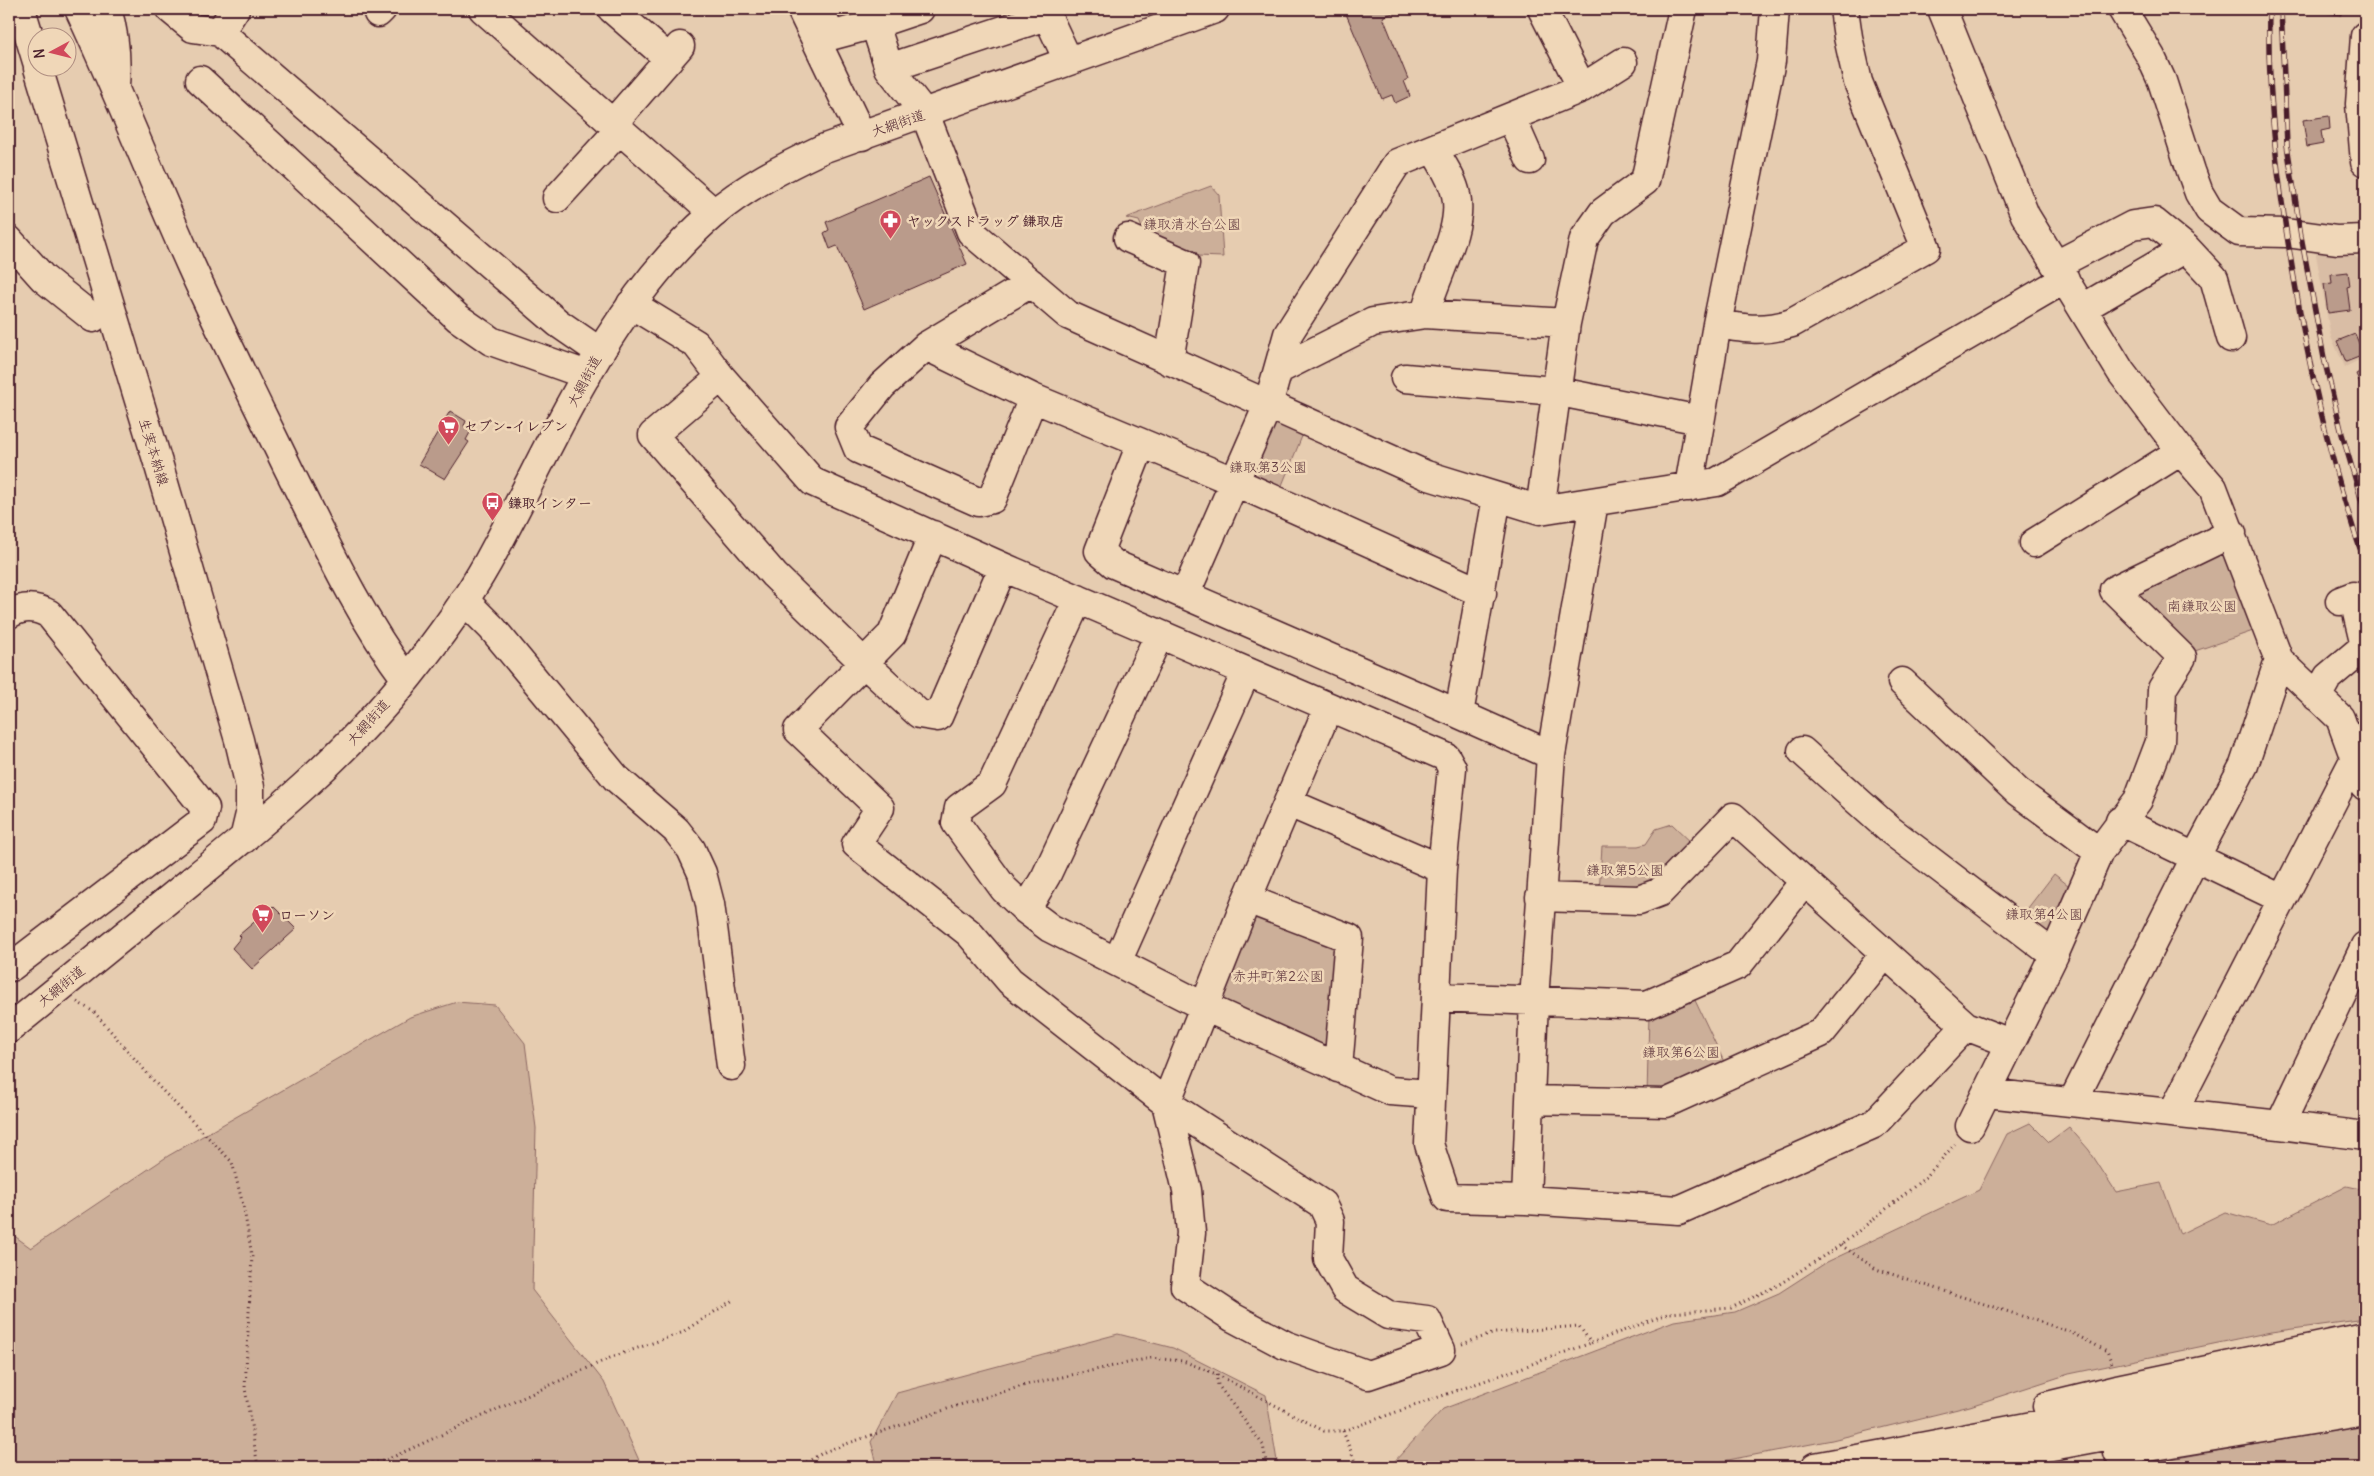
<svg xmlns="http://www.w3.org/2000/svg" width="2374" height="1476" font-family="Delius,'Klee One',sans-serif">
	<rect width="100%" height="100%" fill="#e6ccb0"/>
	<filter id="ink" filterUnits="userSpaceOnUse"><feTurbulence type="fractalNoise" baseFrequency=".02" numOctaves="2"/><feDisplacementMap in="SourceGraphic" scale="10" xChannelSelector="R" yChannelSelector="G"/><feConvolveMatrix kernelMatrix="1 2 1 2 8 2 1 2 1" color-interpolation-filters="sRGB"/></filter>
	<g filter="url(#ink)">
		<path fill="#d9bda5" d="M2345 246 2365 266V357L2345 367 2331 337 2315 249Z"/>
		<path fill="#ccaf99" stroke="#8b6762" d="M1211 186 1219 195 1223 257 1197 256 1147 239 1139 221 1126 218Z
			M1277 418 1305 429 1278 495 1248 481Z
			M2225 548 2256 630 2192 652 2130 595Z
			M1672 824 1695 846 1657 886 1599 893 1602 846H1638L1646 844 1656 829Z
			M2054 874 2073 889 2053 932 2042 934 2021 917Z
			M1252 908 1339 946 1335 1052 1216 1002Z
			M1692 994 1727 1068 1647 1096 1649 1013Z
			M457 1002 495 1005 525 1043 536 1128 532 1290 604 1382 642 1467H9V1232L31 1248 168 1156 410 1017Z
			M2030 1123 2049 1142 2069 1127 2089 1150 2116 1192 2161 1183 2180 1234 2225 1212 2271 1225 2347 1186 2365 1190V1319L2271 1332 2069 1374 1970 1406 1832 1440 1692 1467H1392V1464L1443 1409 1674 1321 1735 1312 1779 1293 1827 1262 1979 1190 2007 1134Z
			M1118 1334 1173 1348 1266 1395 1278 1467H878L871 1442 897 1393Z
			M2362 1426 2365 1435V1467H2125Z"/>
		<path fill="#ba9b8b" stroke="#4a1f2b" d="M1344 9H1403L1383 17 1408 79 1404 81 1410 96 1395 103 1392 95 1382 99Z
			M2306 9H2342L2341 15Z
			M2329 116 2330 129 2321 131 2323 144 2307 147 2303 120Z
			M929 177 967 264 864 309 837 246 830 249 824 233 829 230 826 222Z
			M2348 272 2350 286 2347 287 2350 310 2328 313 2324 284 2332 283 2331 274Z
			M2365 327V344L2359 330Z
			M2355 334 2364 355 2346 362 2337 341Z
			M2365 369V394L2356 374Z
			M450 411 466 421 464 426 472 429 466 440 469 442 445 479 419 464Z
			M273 906 296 929 252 969 232 948 241 937 239 935Z"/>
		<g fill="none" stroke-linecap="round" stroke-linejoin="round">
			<defs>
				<path id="minor" d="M107 9C115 35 117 59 115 86
					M170 9 193 28 220 32 558 323 600 352
					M483 9 714 213
					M612 9 669 59
					M801 9 862 136
					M820 9 830 36 875 24 920 9
					M870 9 889 68 925 114 971 232 1068 315 1426 475 1540 510 1717 482 2065 279
					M1044 9 1068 60
					M1542 9 1582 88
					M1942 9 2025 215 2121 372 2181 451 2213 488 2279 660 2340 718 2365 786
					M2122 9 2151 57 2162 81 2191 171 2199 193 2209 210 2239 232 2286 233 2337 240 2365 239
					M378 13 382 9
					M220 32 235 9
					M889 68 1046 16
					M200 80 458 318 491 341 587 375
					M1511 117 1530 160
					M614 122 680 46
					M557 198 620 129
					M1128 238 1185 263 1169 361
					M9 240 43 278 93 318
					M2056 265 2133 225 2154 222 2186 248 2214 278 2231 338
					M1031 283 926 346 882 386 849 427 858 449 978 502 992 499 1033 398
					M631 304 696 344 721 377 813 482 1003 567 1446 757 1452 768 1442 869 1429 1144 1447 1198 1526 1200 1679 1210 1874 1124 1966 1026
					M2083 308 2186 248
					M1425 314C1434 278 1464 229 1456 195 1453 179 1441 163 1434 149
					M1717 324C1746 329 1764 332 1792 323L1926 248 1858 82 1848 37 1844 9
					M926 346 1033 398 1233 481 1482 593
					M1278 370 1373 322 1425 314 1566 323
					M721 377 653 435 774 575 863 662 919 714 938 717 1003 567
					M1405 378 1555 391 1700 420
					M1141 444 1099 551 1114 564 1459 714 1497 497
					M1689 487 1717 324 1771 61 1775 9
					M1540 510 1566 323 1584 239 1603 212 1645 181 1683 9
					M933 535 892 634 798 730 880 808 856 844 969 933 1010 981 1166 1103 1322 1204 1330 1221 1328 1259 1345 1289 1388 1315 1427 1320 1441 1350 1368 1375 1285 1345 1232 1317 1185 1286 1191 1233 1187 1190 1166 1103 1247 899 1328 708
					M2034 543 2181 451
					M1185 595 1268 405 1288 334 1397 163 1582 88 1623 62
					M1078 599 992 784 959 808 956 823 1004 889 1026 910 1050 928 1205 1007 1390 1091 1431 1094
					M464 600 492 628 616 778 676 830 691 849 702 873 710 904 731 1066
					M2340 601 2353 596 2365 646
					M9 614C23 606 35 606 49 614L205 808 202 821 11 967 9 964
					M1902 682 2018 792 2099 852
					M2317 697 2328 677 2365 646
					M1459 714 1551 755
					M1802 751 1890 830 2054 955
					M1289 803 1442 869
					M2120 821 2282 899
					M1540 897 1639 900 1660 892 1733 817 1966 1026 2010 1043
					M1247 899 1349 938 1338 1068
					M1026 910 1046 876 1159 635
					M1117 962 1246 672
					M1437 997 1647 1005 1738 965 1804 882
					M1987 1093 2280 1125 2365 1136
					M1530 1100 1666 1103 1821 1033 1885 954
					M2073 1101 2196 856 2244 765 2279 660
					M2173 1112 2355 758
					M2280 1125 2365 946
					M1970 1126 2054 955 2099 852 2138 800 2160 742 2162 689 2182 657 2114 590 2232 533
					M1526 1200 1534 1000 1551 755 1594 502
					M2047 1406 2117 1389 2365 1337
					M2118 1452 2365 1411
					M1815 1467 2365 1363
					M1938 1467 2365 1388"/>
				<path id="major" d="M21 9 38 65
					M79 9C119 94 153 182 192 268 223 337 257 404 290 472 325 542 359 616 406 679
					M2365 36 2360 104 2365 162
					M38 68 159 466 239 740 250 787V814L244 839
					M9 1029C69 980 129 931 190 882 267 820 345 756 408 677 437 641 465 603 488 562 554 442 606 306 712 215 745 187 784 167 822 149L1215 9"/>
			</defs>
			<use href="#minor" stroke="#4a1f2b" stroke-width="31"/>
			<use href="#major" stroke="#4a1f2b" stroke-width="31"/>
			<path stroke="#4a1f2b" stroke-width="3" stroke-dasharray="1 4" stroke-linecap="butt" d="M77 1002 94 1012 160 1088 232 1162 244 1209 252 1256 245 1388 258 1467
				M1841 1245 1876 1269 2068 1331 2107 1351 2113 1366
				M1462 1344 1495 1333 1579 1326 1591 1343 1670 1313 1731 1308 1778 1285 1841 1245 1926 1177 1955 1144
				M1216 1374 1218 1385 1263 1445 1267 1467
				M1343 1431 1357 1467
				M342 1467 384 1461 612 1357 681 1333 733 1300
				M798 1467 826 1451 953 1407 1029 1384 1151 1358 1183 1361 1216 1374 1324 1431H1343L1591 1343"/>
			<use href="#minor" stroke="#f0d7b8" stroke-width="28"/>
			<use href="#major" stroke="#f0d7b8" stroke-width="28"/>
			<defs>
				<path id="rail" d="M2269 9C2267 101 2279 193 2295 284 2311 378 2333 473 2365 563
					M2281 9 2287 145 2301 236 2324 358 2342 434 2365 512"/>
			</defs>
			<use href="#rail" stroke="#4a1f2b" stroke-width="5.5"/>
			<use href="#rail" stroke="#f0d7b8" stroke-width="4" stroke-dasharray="11" stroke-linecap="butt"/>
		</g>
	</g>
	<defs>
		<symbol id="pharmacy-pin" viewBox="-11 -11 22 30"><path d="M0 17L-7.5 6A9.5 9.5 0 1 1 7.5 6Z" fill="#d1495b" stroke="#f0d7b8"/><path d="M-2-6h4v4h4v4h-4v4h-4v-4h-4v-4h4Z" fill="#fff"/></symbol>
		<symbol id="supermarket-pin" viewBox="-11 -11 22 30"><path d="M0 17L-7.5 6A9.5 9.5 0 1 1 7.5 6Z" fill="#d1495b" stroke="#f0d7b8"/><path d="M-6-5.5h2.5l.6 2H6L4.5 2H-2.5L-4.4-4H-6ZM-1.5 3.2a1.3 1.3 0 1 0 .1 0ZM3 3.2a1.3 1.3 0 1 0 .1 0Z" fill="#fff"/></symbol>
		<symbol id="bus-pin" viewBox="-11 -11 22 30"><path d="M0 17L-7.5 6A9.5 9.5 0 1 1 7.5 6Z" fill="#d1495b" stroke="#f0d7b8"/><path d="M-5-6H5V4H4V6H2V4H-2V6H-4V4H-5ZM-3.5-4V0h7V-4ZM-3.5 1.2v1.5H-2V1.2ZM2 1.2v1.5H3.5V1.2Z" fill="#fff"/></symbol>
	</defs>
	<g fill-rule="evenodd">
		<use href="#pharmacy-pin" x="878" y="208" width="25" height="34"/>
		<use href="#supermarket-pin" x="436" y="414" width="25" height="34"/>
		<use href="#bus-pin" x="480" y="490" width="25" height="34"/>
		<use href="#supermarket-pin" x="250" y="902" width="25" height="34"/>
	</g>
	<g text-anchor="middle" stroke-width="5" stroke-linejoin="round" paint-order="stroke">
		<g font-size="14" fill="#4a1f2b" stroke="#f0d7b8">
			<text transform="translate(898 123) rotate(-19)" y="5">大網街道</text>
			<text transform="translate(584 381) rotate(-62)" y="5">大網街道</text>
			<text transform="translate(154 452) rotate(73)" y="5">生実本納線</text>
			<text transform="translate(368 722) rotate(-48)" y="5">大網街道</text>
			<text transform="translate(61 986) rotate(-39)" y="5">大網街道</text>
		</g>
		<g font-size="14" font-weight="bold" fill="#4a1f2b" stroke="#f0d7b8" text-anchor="start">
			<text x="907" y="226">ヤックスドラッグ 鎌取店</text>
			<text x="464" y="431">セブン-イレブン</text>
			<text x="508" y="508">鎌取インター</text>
			<text x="279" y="920">ローソン</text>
		</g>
		<g font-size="14" fill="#643c41" stroke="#f0d7b8">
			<text x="1192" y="229">鎌取清水台公園</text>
			<text x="1268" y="472">鎌取第3公園</text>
			<text x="2202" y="611">南鎌取公園</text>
			<text x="1625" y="875">鎌取第5公園</text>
			<text x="2044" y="919">鎌取第4公園</text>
			<text x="1278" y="981">赤井町第2公園</text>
			<text x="1681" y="1057">鎌取第6公園</text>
		</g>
	</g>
	<rect width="2374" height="1476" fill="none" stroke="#f0d7b8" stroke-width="30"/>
	<rect x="15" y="15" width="2344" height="1446" fill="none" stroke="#4a1f2b" stroke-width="2" filter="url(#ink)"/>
	<g transform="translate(52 52) rotate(263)"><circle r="24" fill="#f0d7b8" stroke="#ae8d80"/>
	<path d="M0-4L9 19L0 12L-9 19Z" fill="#d1495b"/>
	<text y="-8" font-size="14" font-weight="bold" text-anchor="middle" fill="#4a1f2b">N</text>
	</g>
</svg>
